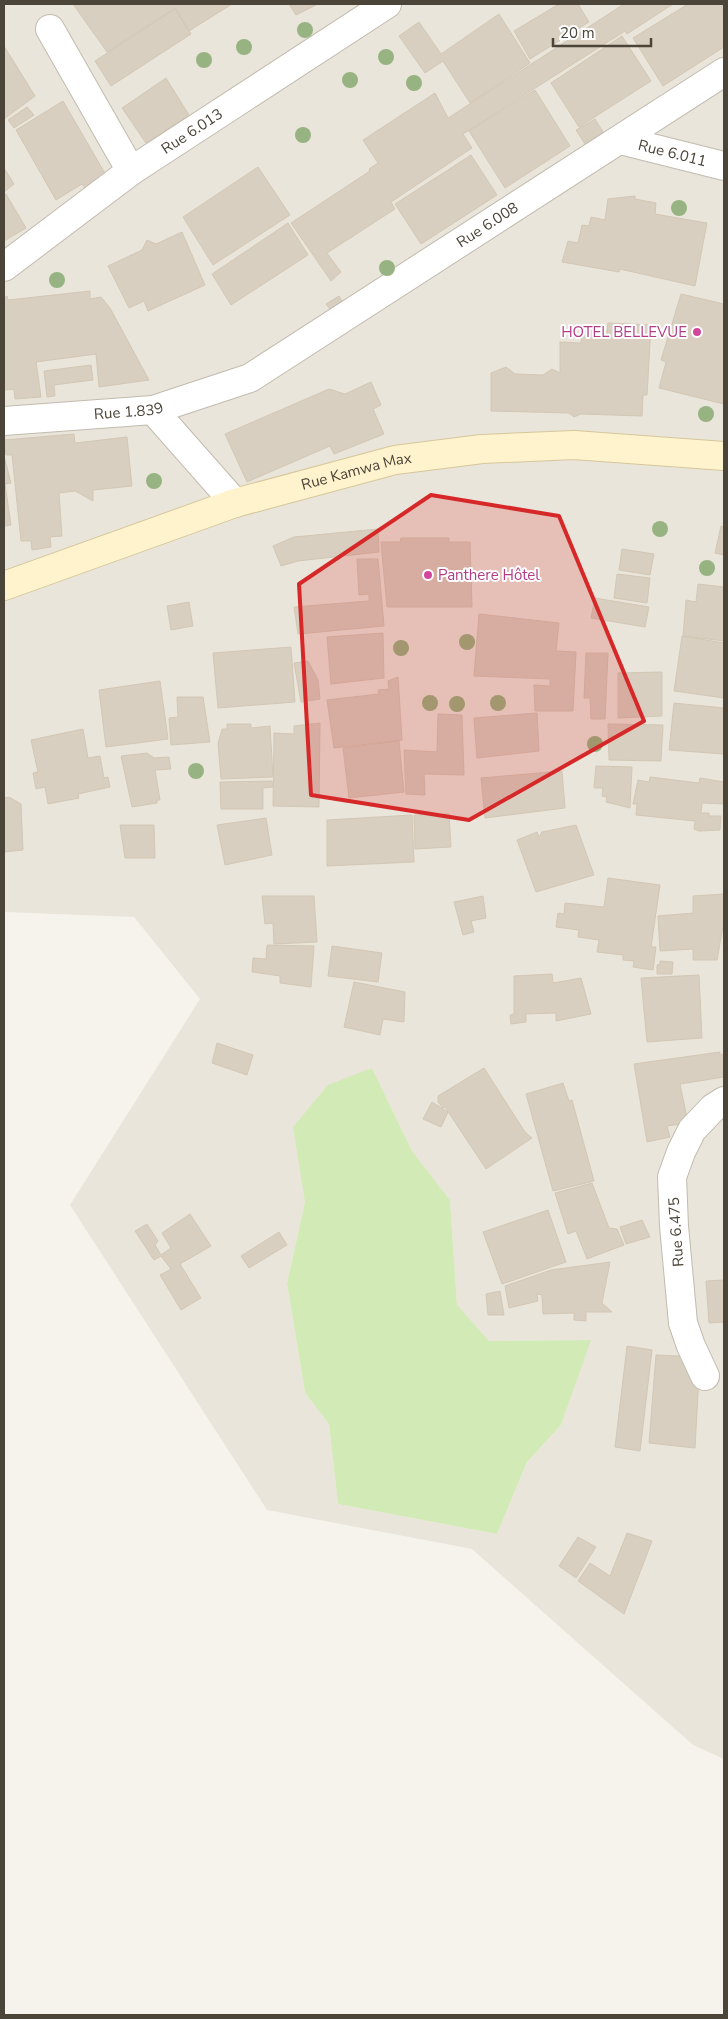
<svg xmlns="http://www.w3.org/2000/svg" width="728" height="2019" font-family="'Nunito Sans',sans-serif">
	<rect width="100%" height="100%" fill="#f6f3ec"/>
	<path fill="#eae5da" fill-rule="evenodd" d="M4 4H724V1759L693 1745 472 1549 267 1510 70 1205 200 999 134 917 4 912ZM372 1068 412 1151 450 1200 457 1306 489 1341 590 1340 561 1425 527 1462 497 1534 338 1504 329 1424 305 1393 287 1283 305 1202Z"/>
	<path fill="#d2eab5" d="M372 1068 412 1151 450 1200 457 1305 489 1341 591 1340 561 1425 527 1462 497 1534 338 1504 329 1424 305 1393 287 1283 305 1202 293 1127 328 1085Z"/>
	<path fill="#d8cfc1" stroke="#d3c7b4" d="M73 4H232L189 31 175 8 107 52Z
		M289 4H318L296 15Z
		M559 4H578L589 22 530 59 514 31Z
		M624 4H673L627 34 625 31 463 134 472 148 391 202 395 209 327 253 341 272 331 281 291 223 370 171 369 169 378 163 363 140 435 93 448 118Z
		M688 4H723L724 47 663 86 633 38Z
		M175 9 191 34 111 86 95 61Z
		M499 14 530 63 470 103 443 61 425 73 399 36 419 22 441 54Z
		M622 36 651 81 579 127 551 83Z
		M4 46 35 96 4 119Z
		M166 78 189 115 146 143 122 108Z
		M535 90 570 146 505 188 469 131Z
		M63 101 110 182 90 195 82 184 56 200 16 130Z
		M27 107 34 115 14 128 8 120Z
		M595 119 603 132 585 144 576 130Z
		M471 155 497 195 421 244 395 204Z
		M258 167 290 215 213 265 183 217Z
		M4 168 14 184 4 192Z
		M6 194 26 228 4 241V195Z
		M635 196V199L656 203 655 214 707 223 695 286 620 269 619 272 562 262 568 241 578 243 582 225 589 226 591 217 605 220 608 199Z
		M288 223 308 255 231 305 212 274Z
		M182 232 205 285 148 311 144 301 129 308 108 266 142 250 147 240 156 244Z
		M90 291V299L101 297 110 308 149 380 99 387 96 354 36 362 41 397 15 399 14 389 4 390V298L7 296 8 300Z
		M681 294 724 304V404L659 388 666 362 661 360Z
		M339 296 346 308 335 315 326 304Z
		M608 323 651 325 647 395H643L642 416 581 414 574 417 569 413 491 411V373L506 367 515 374 543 375 552 369 560 373V342L581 343 582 330 607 332Z
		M91 365 93 380 54 385 55 396 47 397 44 371Z
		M371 382 381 405 373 409 384 434 334 454 330 446 247 482 225 434 329 389 345 394Z
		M74 434 75 443 127 437 132 486 93 490V501L75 491 59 493 62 536 50 537 51 547 32 550 31 541H21L12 455H6L4 440Z
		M4 456 11 483 5 484 11 525 4 526Z
		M721 526 724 527V555L715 553Z
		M378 529 379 552 298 561 281 566 273 546 294 537Z
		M401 538H449V542H470L472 607H387L381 542H400Z
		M622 549 654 554 650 575 619 570Z
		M357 559H378L384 626 298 634 294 607 369 601V594L359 595Z
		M617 574 650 578 647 603 614 598Z
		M698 584 724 587V641L683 636 686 600 696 602Z
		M595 598 649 607 645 627 591 618Z
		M189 602 193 626 171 630 167 606Z
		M479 614 559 623 556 651 576 652 573 711H535L534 685 550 686V679L474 676Z
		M383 633 384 678 331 684 327 637Z
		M682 636 724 643V698L674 691Z
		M291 647 295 702 218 708 213 653Z
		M586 653H608L605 719H591L590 698H584Z
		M308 661 318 680 320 699 301 702 294 663Z
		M662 672V716L618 718V673Z
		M398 677 402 740 334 748 327 700 379 694 378 690 389 689 388 681Z
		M160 681 168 739 106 747 99 690Z
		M177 697H203L210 742 171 745 169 718 178 717Z
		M674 703 724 708V754L669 750Z
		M537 713 539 751 477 758 474 718Z
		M438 714 462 715 464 775 424 774 425 795 406 794 404 750 437 752Z
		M320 723 319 807 273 806 274 733 294 734V726Z
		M227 724H251V728L270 726 273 777 221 779 218 744 222 729H227Z
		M608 724 663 725 661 761 609 760Z
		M83 729 88 758 100 756 104 778 108 777 110 787 78 794 79 798 48 804 45 787 36 789 33 773 38 772 31 740Z
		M399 741 404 792 349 798 343 748Z
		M147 753 154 758 169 757 171 769 155 770 160 800H157V803L132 807 121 756Z
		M596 766 632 767 630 808 606 802 607 797 602 796 603 788H594Z
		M562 771 565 808 485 818 481 778Z
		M650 777 699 783 700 778 724 782V804L702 803 701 813H709V816H721L720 830 699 831 694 829 695 821 636 815 637 804H633L638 780 649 782Z
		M272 781 273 787 263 788V809H221L220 782Z
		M9 797 21 804 23 850 4 852V798Z
		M449 814 451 847 415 849 414 815Z
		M412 815 414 862 327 866V820Z
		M266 818 272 855 225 865 217 825Z
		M120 825H154L155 858H125Z
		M576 825 594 875 536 892 517 840 537 832 539 837 542 832Z
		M608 878 660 885 651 947H656L653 970 633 967 634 961 623 960V955L597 952 599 940 578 937 579 930 556 927 558 913 564 914 565 903 604 907Z
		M724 894V921L717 960H693V949L660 951 658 916 693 913V896Z
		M262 896H314L317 942 274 944 273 923 265 924Z
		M483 896 486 918 471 921 474 932 463 935 454 902Z
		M267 945 314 946 311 987 280 983V976L252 972 253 958 266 959Z
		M332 946 382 953 378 982 328 976Z
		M660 961 673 962 672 974H657V965L660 964Z
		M552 974 553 983 581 978 591 1014 556 1021V1013L526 1014V1022L511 1024 510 1015 514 1014V976Z
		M699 975 702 1038 647 1042 641 978Z
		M354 982 405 992 404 1022 383 1019 380 1035 344 1027Z
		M217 1043 253 1055 247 1075 212 1063Z
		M720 1052V1055L724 1054V1077L680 1084 688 1123 667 1126 670 1137 647 1142 634 1064Z
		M484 1068 525 1132 532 1138 486 1169 445 1107 443 1108 438 1102V1096Z
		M563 1083 569 1101 572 1100 594 1181 553 1191 526 1094Z
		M432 1102 448 1112 441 1127 423 1119Z
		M592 1183 609 1228 617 1229 624 1245 587 1259 576 1231 568 1234 555 1193Z
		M548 1210 566 1262 502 1284 483 1232Z
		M190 1214 211 1246 180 1264 201 1298 181 1310 160 1275 171 1269 161 1256 154 1260 135 1231 147 1224 158 1241 155 1245 161 1255 171 1248 162 1233Z
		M642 1220 650 1237 626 1244 620 1227Z
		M279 1232 287 1245 249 1268 241 1256Z
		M610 1262 602 1303 612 1312H586V1321L574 1320V1313L543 1314 542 1295 537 1294 538 1301 509 1308 505 1286 551 1270Z
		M724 1280V1322L709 1323 706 1281Z
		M500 1291 504 1315H488L486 1294Z
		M627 1346 652 1350 640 1451 615 1447Z
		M656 1355 700 1357 695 1448 649 1443Z
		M627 1533 652 1541 624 1614 578 1581 590 1563 610 1576Z
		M578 1537 596 1547 576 1578 559 1566Z"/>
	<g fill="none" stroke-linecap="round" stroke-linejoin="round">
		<defs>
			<g id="street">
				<path d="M50 29 131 171"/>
				<path id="s1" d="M620 140 724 166"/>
				<path id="s2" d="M4 267 131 171 387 4"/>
				<path d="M153 410 235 503"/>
				<path id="s3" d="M4 421 153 410 250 378 724 72"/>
				<path d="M705 1376 691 1346 683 1323 674 1226 672 1177 681 1152 692 1130 713 1108 724 1101"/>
			</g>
			<g id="secondary">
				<path id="s4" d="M4 586 235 503 395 460 482 449 574 445 724 456"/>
			</g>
		</defs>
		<use href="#street" stroke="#c2bbae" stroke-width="30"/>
		<use href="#secondary" stroke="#d6c79b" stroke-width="30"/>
		<use href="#street" stroke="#fff" stroke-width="28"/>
		<use href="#secondary" stroke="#fff3cd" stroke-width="28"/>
	</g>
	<g fill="#97b381">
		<circle cx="305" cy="30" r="8"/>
		<circle cx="244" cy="47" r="8"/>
		<circle cx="386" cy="57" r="8"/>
		<circle cx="204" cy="60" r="8"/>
		<circle cx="350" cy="80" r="8"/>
		<circle cx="414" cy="83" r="8"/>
		<circle cx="303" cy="135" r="8"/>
		<circle cx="679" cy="208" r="8"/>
		<circle cx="387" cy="268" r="8"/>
		<circle cx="57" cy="280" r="8"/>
		<circle cx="706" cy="414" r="8"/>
		<circle cx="154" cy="481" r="8"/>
		<circle cx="660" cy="529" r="8"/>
		<circle cx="707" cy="568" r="8"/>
		<circle cx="467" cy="642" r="8"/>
		<circle cx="401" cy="648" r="8"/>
		<circle cx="430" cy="703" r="8"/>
		<circle cx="498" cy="703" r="8"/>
		<circle cx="457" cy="704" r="8"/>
		<circle cx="595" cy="744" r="8"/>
		<circle cx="196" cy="771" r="8"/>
	</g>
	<path fill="#d62828" fill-opacity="0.2" stroke="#d62828" stroke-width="4" stroke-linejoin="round" d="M431 495 559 516 644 721 469 820 311 795 299 584Z"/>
	<g fill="#d1479c" stroke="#fff" stroke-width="2">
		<circle cx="697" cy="332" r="5"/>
		<circle cx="428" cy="575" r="5"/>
	</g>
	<g text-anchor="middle" stroke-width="4" stroke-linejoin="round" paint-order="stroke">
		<g font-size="15" fill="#4b4439" stroke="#fff">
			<text dy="5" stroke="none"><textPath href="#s2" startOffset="232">Rue 6.013</textPath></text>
			<text dy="5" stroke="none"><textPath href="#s1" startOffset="54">Rue 6.011</textPath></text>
			<text dy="5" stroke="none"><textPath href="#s3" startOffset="534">Rue 6.008</textPath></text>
			<text dy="5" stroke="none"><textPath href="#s3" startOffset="125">Rue 1.839</textPath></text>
			<text dy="5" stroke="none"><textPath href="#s4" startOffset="371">Rue Kamwa Max</textPath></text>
			<text transform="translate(676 1232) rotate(-94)" y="5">Rue 6.475</text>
		</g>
		<g font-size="15" fill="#b23c85" stroke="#fff" text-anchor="end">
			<text x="687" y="337">HOTEL BELLEVUE</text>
			<text x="438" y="580" text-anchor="start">Panthere Hôtel</text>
		</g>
	</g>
	<rect width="728" height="2019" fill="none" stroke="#4b4439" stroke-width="10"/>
	<path d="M553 38v8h98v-8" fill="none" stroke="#4b4439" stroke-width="2.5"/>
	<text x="560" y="38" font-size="15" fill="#4b4439" stroke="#ffffff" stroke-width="4" paint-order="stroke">20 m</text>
</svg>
